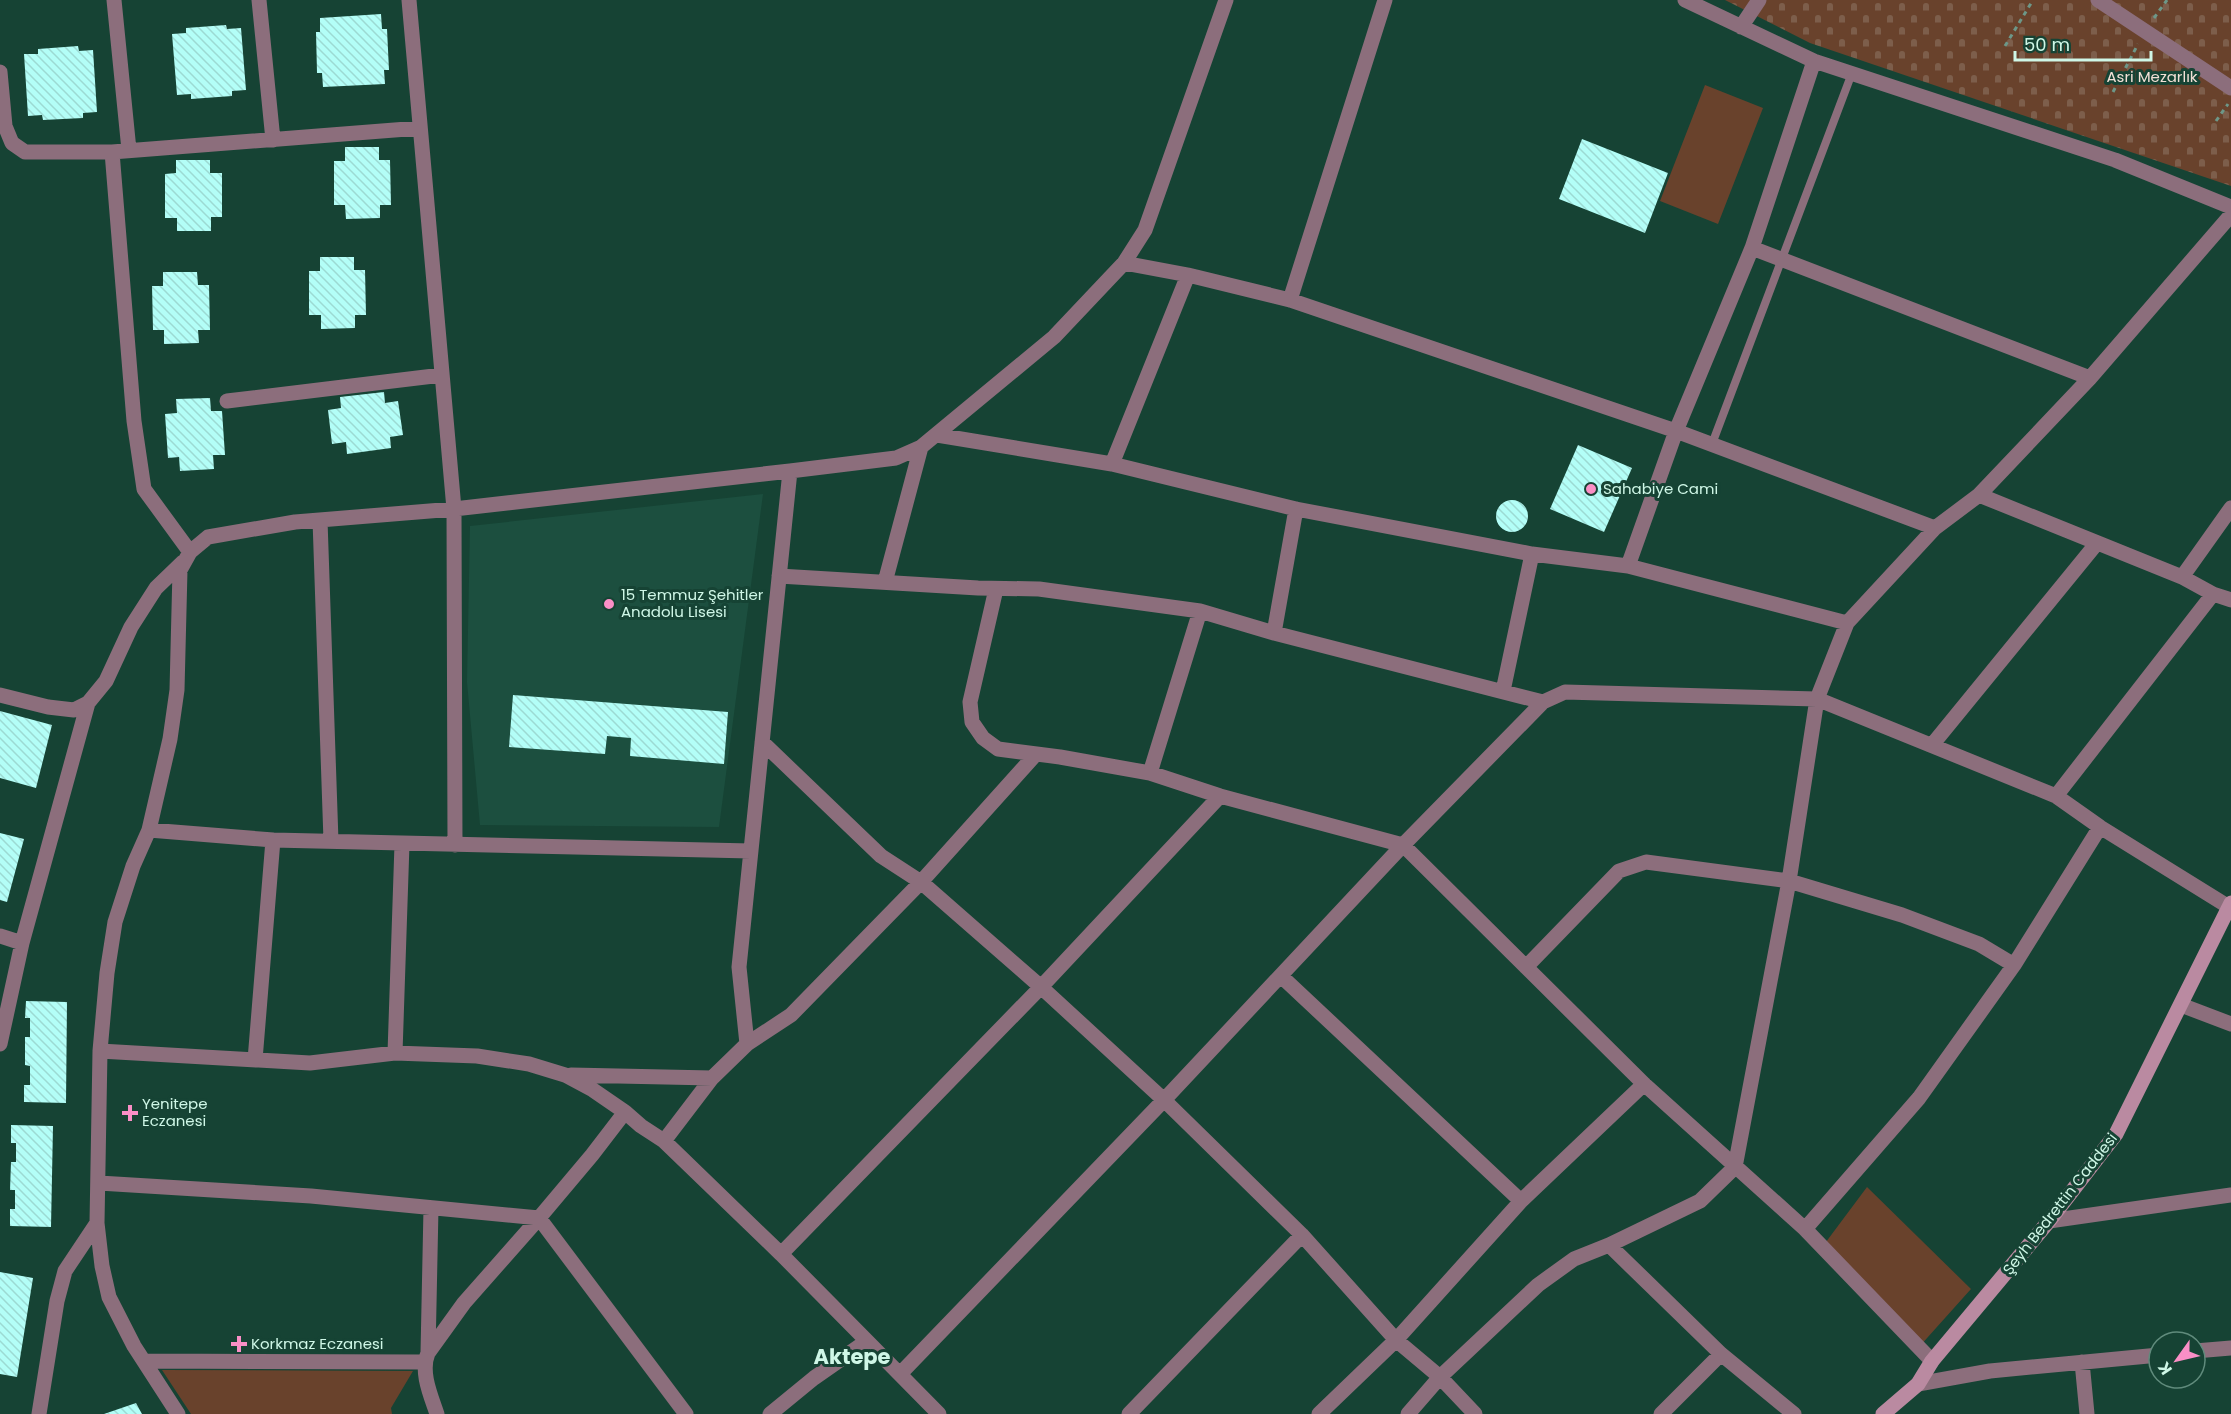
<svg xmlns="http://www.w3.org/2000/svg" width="2231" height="1414" font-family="Poppins,sans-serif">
	<defs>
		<pattern id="cemetery-stones" width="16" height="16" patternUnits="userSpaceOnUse" patternTransform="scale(1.5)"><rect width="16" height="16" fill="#69422c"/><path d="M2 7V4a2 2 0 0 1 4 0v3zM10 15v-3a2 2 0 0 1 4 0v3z" fill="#7d5e4b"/></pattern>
		<pattern id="building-back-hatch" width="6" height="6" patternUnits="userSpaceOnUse" patternTransform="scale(1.5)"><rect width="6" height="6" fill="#b3fef7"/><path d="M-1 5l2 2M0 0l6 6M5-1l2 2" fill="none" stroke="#9cdad3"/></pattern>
	</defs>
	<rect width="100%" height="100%" fill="#164334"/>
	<path fill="#1c4f3f" d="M763 494 719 827 480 825 467 682 470 526Z"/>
	<path fill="url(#cemetery-stones)" d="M1725 0H2231V186L1810 43Z"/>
	<path fill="#69422c" d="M1705 85 1763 108 1718 224 1660 201Z
		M1867 1187 1971 1289 1919 1347 1820 1250Z
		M162 1370 413 1371 391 1408 392 1414H191Z"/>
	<path fill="url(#building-back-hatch)" d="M381 14 382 29H387L389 70H384L385 84 323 87 322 73H317L316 32H320V18Z
		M226 25 227 29 241 28 246 90 232 91V96L191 99V94L177 95 172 34 186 33V28Z
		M78 46 79 51 93 50 97 112 83 113V118L43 120 42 115 28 116 24 54H38V49Z
		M1582 139 1668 173 1645 233 1559 199Z
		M345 147H379V160H390L391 205H380V218L346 219 345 205H334V161H345Z
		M176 160H210V173H222V217H211V231H177V218H165V174L176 173Z
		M320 257H354V270H365L366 315H355V328L321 329V315H309V271H320Z
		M163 272H197L198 285H209L210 330H198L199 343 164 344V330H153L152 286H163Z
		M384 392 385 403 398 401 403 435 390 437 391 448 347 454 346 442 332 444 328 410 341 408 340 397Z
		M210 398 211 411H222L225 455H213L214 469 180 471 179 457 168 458 165 414 177 413 176 399Z
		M1578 445 1632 468 1604 532 1550 509Z
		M1496 516a16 16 0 1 1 32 0a16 16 0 1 1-32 0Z
		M513 695 728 712 724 764 630 756 631 738 607 736 605 754 509 747Z
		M0 711 52 725 36 788 0 778Z
		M0 833 24 839 7 902 0 900Z
		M26 1001 67 1002 66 1103 24 1102V1085H30V1066L25 1065V1037H30V1018H25Z
		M11 1125 53 1126 51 1227 10 1226V1209H15V1190H10L11 1162H16V1143H11Z
		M0 1272 33 1278 17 1377 0 1374Z
		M136 1403 142 1414H104Z"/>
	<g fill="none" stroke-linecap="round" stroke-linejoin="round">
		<path stroke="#6d9788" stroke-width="3" stroke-dasharray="4.5 4.5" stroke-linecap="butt" d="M2154 18 2167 0
			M2005 46 2033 0
			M2113 92 2138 44
			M2216 121 2228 104"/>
		<path stroke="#8c6e7c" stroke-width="8" d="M1712 444 1852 73"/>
		<path stroke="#8c6e7c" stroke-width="15" d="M114 0 129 150
			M259 0 273 140
			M409 0 454 509 455 845
			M1685 0 1814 61 2115 160 2231 207
			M2098 0 2231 88
			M1741 27 1759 0
			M0 72 5 126 12 143 25 152H112L420 128
			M112 152 134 421 144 489 190 552
			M1752 248 2090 378
			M1124 263 1188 275 1290 300 1676 431 1935 528
			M1290 300 1385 0
			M227 401 442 375
			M937 435 1112 464 1296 509 1532 554 1628 566 1847 623
			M1112 464 1188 275
			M1979 495 2182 577 2213 594 2231 600
			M320 520 331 841
			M1628 566 1676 431 1752 248 1814 61
			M779 576 978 588 1039 589 1200 611 1274 633 1543 702
			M2182 577 2231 508
			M885 582 921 447
			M996 589 970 702 972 722 983 738 998 749 1060 757 1150 773 1220 796 1403 845 1644 1084 1805 1229 1932 1361
			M1274 633 1296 509
			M1503 691 1532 554
			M0 695 48 707 74 710 88 703 106 681 131 627 156 588 183 562
			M762 742 881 856 921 882 1041 987 1164 1100 1302 1235 1396 1340 1440 1377 1475 1414
			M1932 745 2097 543
			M1150 773 1200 611
			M2056 796 2213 594
			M149 830 273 840 751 851
			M0 936 22 943
			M1526 967 1619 871 1646 862 1789 881 1902 915 1979 944 2014 965
			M1281 976 1521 1201
			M2181 1005 2231 1024
			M0 1044 22 943 88 703
			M747 1044 791 1015 921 882 1036 754
			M100 1051 310 1063 395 1053 477 1056 529 1064 565 1075 593 1090 625 1112
			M395 1053 402 844
			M255 1060 273 840
			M571 1075 712 1078
			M664 1141 712 1078 747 1044 739 967 790 471
			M99 1183 311 1196 539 1218 686 1414
			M2049 1221 2231 1195
			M1805 1229 1919 1098 2014 965 2100 827
			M1609 1245 1721 1354 1794 1414
			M781 1254 1041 987 1220 796
			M2195 1351 2231 1348
			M428 1353 431 1208
			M144 1361 424 1362
			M2082 1362 2087 1414
			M900 1374 1164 1100 1403 845 1543 702 1565 692 1817 699 2056 796 2100 827 2229 907
			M1918 1384 1990 1371 2159 1355
			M39 1414 57 1301 65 1271 97 1223
			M178 1414 134 1346 109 1297 102 1266 97 1223 100 1051 107 973 115 922 133 866 149 830 170 739 177 690 180 570 190 552 208 537 295 522 454 509 790 471 896 458 921 447 1054 337 1124 263 1145 230 1226 0
			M437 1414C431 1396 420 1372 428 1353L464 1303 539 1218 592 1155 625 1112 641 1126 664 1141 781 1254 867 1341
			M770 1414 814 1378 867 1341 939 1414
			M1129 1414 1302 1235
			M1319 1414 1396 1340 1521 1201 1644 1084
			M1408 1414 1440 1377 1538 1285 1574 1259 1609 1245 1700 1201 1735 1167 1789 881 1817 699 1847 623 1935 528 1979 495 2090 378 2231 215
			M1661 1414 1721 1354"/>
		<path stroke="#ba8aa1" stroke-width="15" d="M1883 1414 1918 1384 1932 1361 2049 1221 2116 1134 2231 903"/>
	</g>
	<g fill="#fa8fc6" stroke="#164334" stroke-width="2">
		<circle cx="1591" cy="489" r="6"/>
		<circle cx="609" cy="604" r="6"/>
		<path d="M127 1104h6v6h6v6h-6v6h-6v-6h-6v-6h6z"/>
		<path d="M236 1335h6v6h6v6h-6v6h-6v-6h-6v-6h6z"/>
	</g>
	<g text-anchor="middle" stroke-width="6" stroke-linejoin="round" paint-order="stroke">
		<g font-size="15" fill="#f3e0d6" stroke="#164334">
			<text x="2152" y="82">Asri Mezarlık</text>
		</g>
		<g font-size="15" fill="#cff7e7" stroke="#164334" text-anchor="start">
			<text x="1603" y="494">Sahabiye Cami</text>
			<text x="621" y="600">15 Temmuz Şehitler<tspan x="621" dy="17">Anadolu Lisesi</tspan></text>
			<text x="142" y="1109">Yenitepe<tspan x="142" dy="17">Eczanesi</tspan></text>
			<text x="251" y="1349">Korkmaz Eczanesi</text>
		</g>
		<g font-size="15" fill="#cff7e7" stroke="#164334">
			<text transform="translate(2060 1204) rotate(-52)" y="5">Şeyh Bedrettin Caddesi</text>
		</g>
		<g font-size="21" font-weight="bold" fill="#cff7e7" stroke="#164334">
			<text x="852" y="1364">Aktepe</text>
		</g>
	</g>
	<g transform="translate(2177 1360) rotate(236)"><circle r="28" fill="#164334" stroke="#608b7c" stroke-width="1.5"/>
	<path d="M0-4.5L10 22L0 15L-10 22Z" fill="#fa8fc6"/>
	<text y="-9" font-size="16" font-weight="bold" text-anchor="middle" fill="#cff7e7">K</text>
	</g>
	<path d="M2015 51v9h136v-9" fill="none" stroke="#cff7e7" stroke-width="3"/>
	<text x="2024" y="51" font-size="18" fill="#cff7e7" stroke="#164334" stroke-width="4.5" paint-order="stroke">50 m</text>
</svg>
